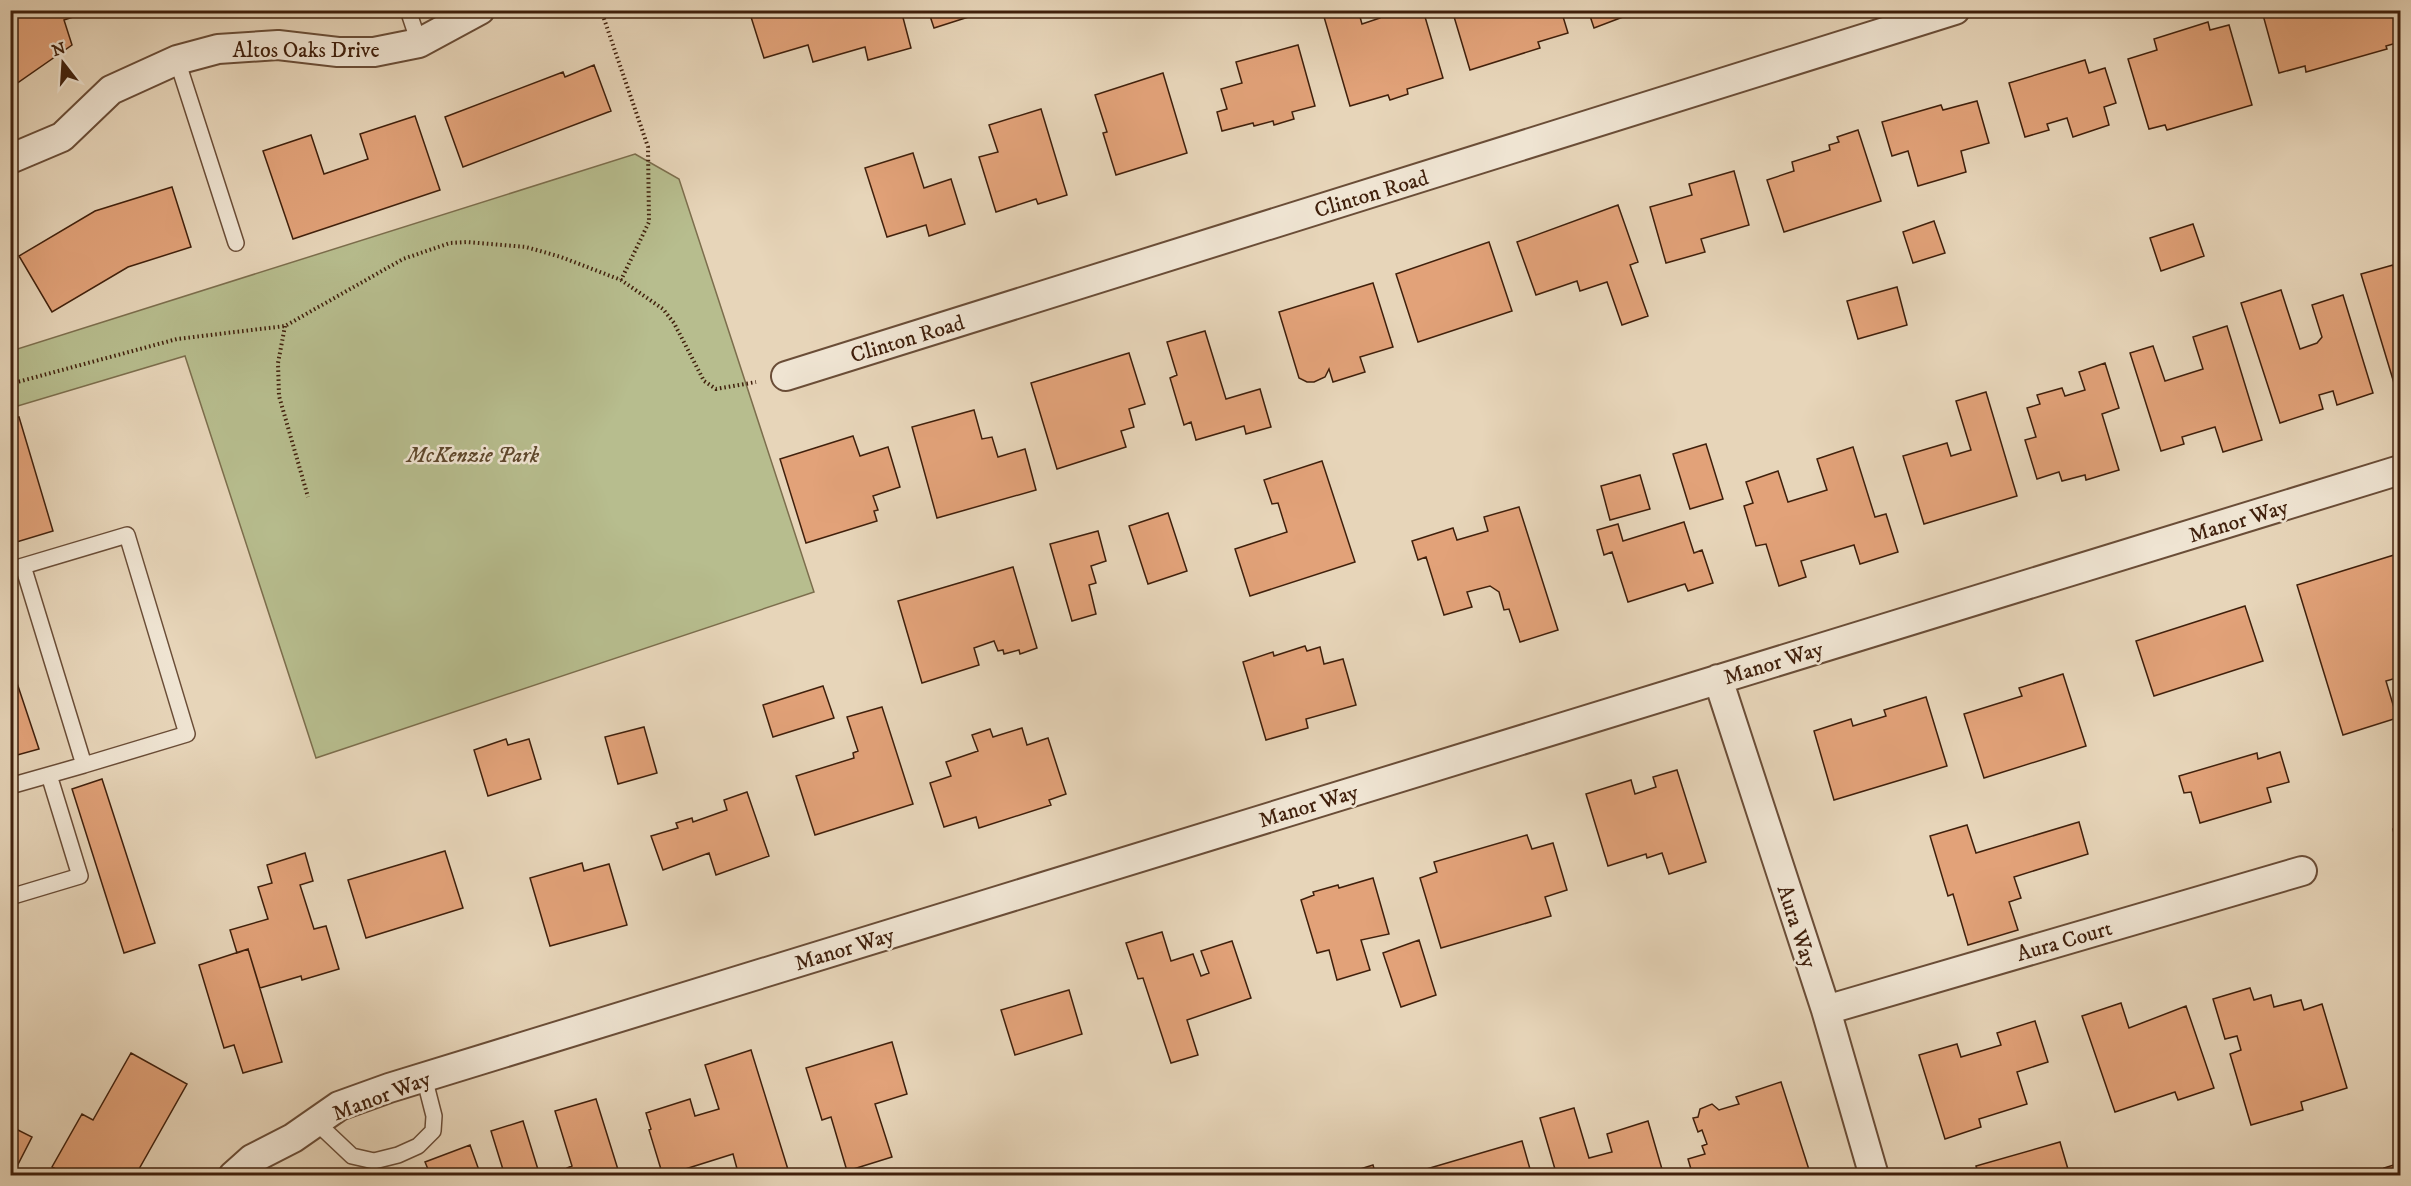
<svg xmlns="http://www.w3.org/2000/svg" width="2411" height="1186" font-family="'IM FELL DW Pica',serif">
	<rect width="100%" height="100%" fill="#e7d5b9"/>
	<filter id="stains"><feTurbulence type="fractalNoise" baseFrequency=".00333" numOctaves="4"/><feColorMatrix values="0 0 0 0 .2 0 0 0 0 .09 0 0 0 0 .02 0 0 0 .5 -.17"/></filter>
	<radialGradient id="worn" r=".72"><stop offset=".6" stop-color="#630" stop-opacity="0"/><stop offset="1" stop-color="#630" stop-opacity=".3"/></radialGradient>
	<path fill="#b7bd8e" stroke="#7c6e4d" stroke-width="1.5" d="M635 154 679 179 814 592 316 758 185 356 11 408V351Z"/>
	<path fill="#e2a279" stroke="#40200c" stroke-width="1.5" d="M10 10H94L64 20 72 45 13 86 10 78Z
		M103 10H115L105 17Z
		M773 10H901L911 48 868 60 865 47 813 62 808 45 764 58 751 17Z
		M928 10H980L981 13 934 28Z
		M1322 10H1358L1362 24 1380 18 1378 10H1423L1443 78 1407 89 1408 94 1390 100 1388 95 1350 106Z
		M1452 10H1561L1568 33 1538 42 1540 48 1470 70Z
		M1588 10H1635L1636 12 1594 28Z
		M1647 10H1665L1649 16Z
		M2278 10H2400V42L2386 46 2387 49 2306 72 2305 66 2279 73 2263 15Z
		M2208 22 2210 30 2229 25 2252 105 2167 130 2165 125 2149 129 2128 59 2157 50 2154 39Z
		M1298 45 1315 106 1292 112 1294 119 1274 125 1273 121 1254 126 1253 123 1222 131 1217 112 1227 109 1221 89 1242 83 1236 62Z
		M2085 60 2089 73 2105 68 2116 103 2104 107 2109 125 2073 137 2067 118 2047 124 2049 130 2025 137 2009 83Z
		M594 65 611 111 463 167 445 117 563 72 565 77Z
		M1163 73 1187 153 1116 175 1103 133 1107 132 1095 95Z
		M1977 101 1989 143 1961 151 1966 172 1918 186 1908 151 1892 156 1882 122 1941 105 1943 110Z
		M1041 109 1067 195 1038 204 1036 199 996 212 979 157 998 152 989 125Z
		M415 116 440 190 293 239 263 151 311 135 324 174 368 159 360 134Z
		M1858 130 1881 201 1784 232 1767 180 1794 171 1792 162 1830 150 1829 145 1839 142 1837 137Z
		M913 153 924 188 951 179 965 224 929 236 926 225 887 237 865 168Z
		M1734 171 1749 225 1701 239 1705 252 1666 263 1650 207 1692 195 1689 184Z
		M172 187 191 247 128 267 52 312 19 256 95 211Z
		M1618 205 1638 262 1630 265 1648 316 1622 325 1607 282 1580 291 1577 281 1536 295 1517 242Z
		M1934 221 1945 253 1913 263 1903 232Z
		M2193 224 2204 256 2161 271 2150 238Z
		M1489 242 1512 311 1418 342 1396 274Z
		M2393 265 2397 285 2400 284V392L2397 393 2361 274Z
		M1373 283 1393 347 1360 357 1365 372 1333 382 1329 369 1325 377 1314 382H1307L1299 378 1279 312Z
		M1897 287 1907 325 1858 339 1847 301Z
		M2281 290 2300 349 2317 343 2322 337 2312 305 2343 295 2373 393 2337 405 2333 391 2319 395 2323 409 2280 423 2241 303Z
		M2227 326 2262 440 2223 452 2215 427 2182 437 2184 444 2161 451 2130 353 2153 346 2165 381 2203 369 2193 337Z
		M1205 331 1226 399 1260 389 1271 427 1246 434 1244 426 1196 440 1191 422 1184 425 1170 378 1177 375 1167 342Z
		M1129 353 1145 404 1129 409 1134 427 1121 431 1126 447 1057 469 1031 383Z
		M2105 363 2119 408 2102 414 2119 470 2086 480 2085 475 2062 481 2059 472 2037 479 2025 440 2036 437 2027 408 2040 404 2037 395 2062 388 2065 396 2085 390 2079 372Z
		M1986 392 2017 496 1924 524 1903 456 1947 443 1951 456 1971 450 1956 401Z
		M974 410 982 439 992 437 998 457 1025 449 1036 490 937 518 912 427Z
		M19 417 53 531 10 544V419Z
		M853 436 860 456 888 447 900 487 873 496 878 510 874 511 877 521 806 543 780 459Z
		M1706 444 1723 499 1690 509 1673 454Z
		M1853 447 1875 517 1886 514 1898 552 1860 564 1854 545 1801 561 1806 577 1779 586 1766 544 1756 546 1744 506 1753 503 1746 482 1778 471 1788 502 1827 490 1817 459Z
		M1322 461 1355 562 1250 596 1235 549 1287 532 1278 503 1272 504 1264 480Z
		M1640 475 1650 509 1610 520 1601 486Z
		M1519 507 1558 630 1520 642 1509 609 1504 610 1499 592 1490 586 1467 592 1472 607 1444 615 1426 557 1418 560 1412 541 1453 528 1457 540 1488 531 1484 517Z
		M1168 513 1187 571 1148 584 1129 526Z
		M1684 522 1694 553 1702 550 1713 583 1688 591 1685 584 1628 602 1612 552 1604 555 1597 530 1618 524 1623 541Z
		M1098 531 1106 561 1091 566 1096 583 1089 585 1096 614 1072 621 1050 544Z
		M2394 555 2400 575V677L2386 681 2397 718 2343 735 2297 585Z
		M1013 567 1037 648 1020 654 1019 650 1004 654 1003 650 998 651 994 641 974 648 979 665 922 683 898 601Z
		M2245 606 2263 661 2154 696 2136 641Z
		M1305 646 1307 651 1320 647 1324 664 1343 659 1356 705 1306 719 1308 728 1266 740 1243 662 1273 652 1274 656Z
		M10 662 39 749 10 757Z
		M2063 674 2086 746 1984 778 1964 714 2022 696 2019 688Z
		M823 686 834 718 773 737 763 705Z
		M1926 697 1947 766 1834 800 1814 731 1851 719 1853 726 1886 716 1884 710Z
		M882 707 913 804 815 835 796 776 854 758 853 753 858 751 847 717Z
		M644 727 657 773 618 784 605 737Z
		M1022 728 1027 745 1048 738 1066 794 1049 800 1051 805 979 828 976 817 944 827 930 783 951 776 946 762 978 751 972 735 990 729 993 737Z
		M506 739 508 745 529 739 541 779 488 796 474 750Z
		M2280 752 2289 782 2267 788 2271 802 2200 823 2191 792 2184 793 2179 776 2257 753 2258 759Z
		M1677 770 1706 862 1669 874 1662 853 1647 858 1646 854 1608 866 1586 794 1631 780 1635 794 1656 787 1653 777Z
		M102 779 155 943 124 953 72 789Z
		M747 792 769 856 716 875 709 853 663 870 651 836 678 828 676 823 692 818 693 822 727 810 724 800Z
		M2079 822 2088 854 2014 877 2021 898 2009 902 2018 930 1968 945 1953 894 1948 896 1930 836 1967 825 1976 853Z
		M2400 827V861L2393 829Z
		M1527 835 1532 849 1553 843 1567 890 1545 897 1551 916 1441 948 1420 878 1437 872 1434 862Z
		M445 851 463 908 366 938 348 880Z
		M305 853 313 881 300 885 314 929 326 926 339 969 302 980 301 976 260 988 248 949 237 953 230 930 268 919 258 887 272 883 267 865Z
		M582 863 584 871 609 864 627 925 550 946 530 878Z
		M1373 878 1389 934 1361 940 1370 970 1337 980 1329 950 1317 953 1301 900 1314 895 1313 892 1338 885 1339 888Z
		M1162 932 1171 961 1193 954 1201 976 1209 973 1201 951 1232 941 1251 998 1187 1020 1198 1055 1171 1063 1143 978 1138 979 1126 943Z
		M1419 940 1436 995 1401 1007 1383 953Z
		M248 949 282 1062 243 1073 234 1045 224 1048 199 965Z
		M2250 988 2254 1000 2271 995 2274 1007 2301 1000 2304 1010 2322 1004 2347 1088 2301 1102 2303 1110 2251 1125 2230 1054 2241 1050 2237 1036 2225 1039 2213 999Z
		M1069 990 1082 1034 1015 1055 1001 1010Z
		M2121 1003 2129 1028 2186 1006 2214 1088 2178 1100 2175 1092 2115 1112 2082 1016Z
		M2035 1021 2048 1062 2017 1072 2027 1104 1979 1119 1981 1127 1945 1139 1919 1055 1957 1044 1961 1057 2001 1045 1997 1033Z
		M2400 1029V1046L2395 1045Z
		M892 1042 907 1094 875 1104 892 1157 847 1171 831 1117 822 1120 806 1068Z
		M751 1050 790 1176H739L733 1154 663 1176 649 1130 651 1129 646 1113 690 1099 695 1116 719 1109 705 1065Z
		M131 1053 187 1084 135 1176H68L52 1167 82 1114 93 1120Z
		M1781 1082 1811 1176H1693L1688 1159 1705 1154 1702 1146 1707 1144 1702 1130 1698 1132 1693 1118 1698 1117 1700 1109 1712 1104 1719 1110 1739 1104 1736 1097Z
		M596 1099 620 1176H569L567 1168 572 1166 555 1111Z
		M1574 1108 1589 1158 1612 1152 1607 1134 1648 1121 1664 1176H1557L1540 1118Z
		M523 1121 540 1176H505L491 1131Z
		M10 1126 32 1137 12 1176H10Z
		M1522 1141 1532 1176H1425L1423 1170Z
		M2060 1142 2070 1176H1979L1976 1166Z
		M470 1145 481 1176H425L430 1174 425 1162Z
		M2400 1163V1176H2386L2384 1168Z
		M1373 1165 1376 1176H1338Z"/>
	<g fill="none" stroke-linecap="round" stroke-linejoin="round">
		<defs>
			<path id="lane" d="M408 10 419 43
				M177 60 236 243
				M23 566 127 535 187 734 84 765
				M10 570 23 566 84 765 10 786
				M10 897 80 876 49 775
				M316 1122 352 1156 374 1161 398 1155 418 1146 433 1131 434 1116 424 1077"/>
			<path id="street" d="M10 159 62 137 111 90 177 60 218 49 278 45 338 52H374L419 43 480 10
				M786 376 1955 10
				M1718 679 1826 1010 1874 1176
				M1826 1010 2302 871
				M233 1176 252 1159 293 1138 339 1106 389 1088 2400 470"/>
		</defs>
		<use href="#lane" stroke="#6a4d37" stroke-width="18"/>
		<use href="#street" stroke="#6a4d37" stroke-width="32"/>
		<path stroke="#40200c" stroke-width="4" stroke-dasharray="1.5 3" stroke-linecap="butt" d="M601 10 648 147 649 222 621 280
			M285 326 278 363 279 396 308 497
			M10 384 177 339 285 326 403 259 450 243 467 242 526 247 561 257 621 280 663 309 674 323 704 381 716 389 756 382"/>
		<use href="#lane" stroke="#efe4d2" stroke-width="15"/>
		<use href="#street" stroke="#efe4d2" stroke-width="28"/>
	</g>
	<g text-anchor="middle" stroke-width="5" stroke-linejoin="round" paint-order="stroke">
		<g font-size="22" fill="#40200c" stroke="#efe4d2">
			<text x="306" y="57">Altos Oaks Drive</text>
			<text transform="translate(1371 193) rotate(-17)" y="8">Clinton Road</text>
			<text transform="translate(907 338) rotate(-17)" y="8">Clinton Road</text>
			<text transform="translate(2238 520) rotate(-17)" y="8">Manor Way</text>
			<text transform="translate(1773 662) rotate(-17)" y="8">Manor Way</text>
			<text transform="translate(1308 805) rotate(-17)" y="8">Manor Way</text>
			<text transform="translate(1798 926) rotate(72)" y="8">Aura Way</text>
			<text transform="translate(2064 940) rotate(-16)" y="8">Aura Court</text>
			<text transform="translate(844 948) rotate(-17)" y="8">Manor Way</text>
			<text transform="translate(381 1095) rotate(-21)" y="8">Manor Way</text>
		</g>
		<g font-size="22" font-style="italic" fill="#5e472c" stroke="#efe4d2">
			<text x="473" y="462">McKenzie Park</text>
		</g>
	</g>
	<rect width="2411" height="1186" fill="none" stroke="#e7d5b9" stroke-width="36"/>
	<rect x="12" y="12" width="2387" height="1162" fill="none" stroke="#40200c" stroke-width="3"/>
	<rect x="18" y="18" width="2375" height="1150" fill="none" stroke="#40200c" stroke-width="1.5"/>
	<g transform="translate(63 63) rotate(343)" stroke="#efe4d2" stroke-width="4.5" paint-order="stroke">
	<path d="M0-4.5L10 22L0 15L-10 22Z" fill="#40200c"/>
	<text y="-9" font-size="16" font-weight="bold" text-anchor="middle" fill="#40200c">N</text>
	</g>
	<rect width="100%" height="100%" filter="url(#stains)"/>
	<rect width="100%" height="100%" fill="url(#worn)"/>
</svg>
